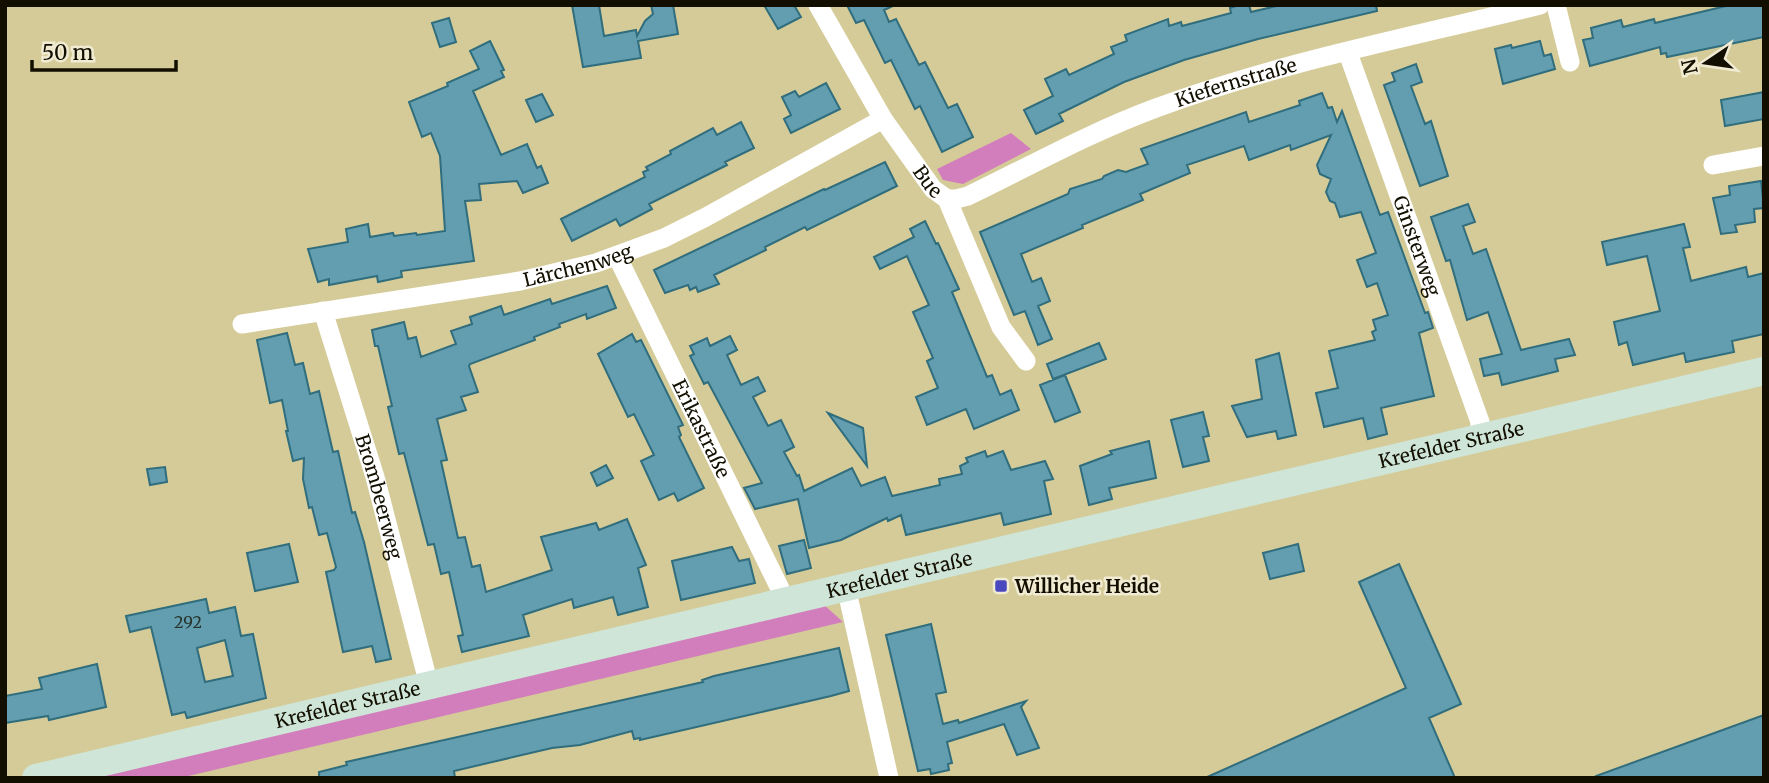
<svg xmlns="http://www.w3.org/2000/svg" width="1769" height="783" font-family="Merriweather,serif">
	<rect width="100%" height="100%" fill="#d5cb98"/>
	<path fill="#d37ebc" d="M1011 133 1031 149 963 184 943 180 937 169Z
		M822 603 843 622 180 778H87Z"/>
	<path fill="#629eb0" stroke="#306d7d" stroke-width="2" fill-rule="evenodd" d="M572 5H599L604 36 636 30 637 36 645 21 653 14 651 5H673L678 34 638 41 641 58 583 67Z
		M764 5H794L801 17 778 29Z
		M847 5H895L884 10 889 22 896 19 919 65 925 62 948 108 957 104 973 137 942 152 920 106 915 109 891 60 885 63 864 20 856 23Z
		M1239 5H1249L1251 12 1281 5H1376L1377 11 1258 39 1184 60 1124 82 1059 114 1063 121 1036 134 1024 110 1053 96 1045 79 1066 69 1069 75 1114 54 1111 47 1127 41 1125 35 1168 19 1169 26 1181 22 1182 26 1231 13 1230 8Z
		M1730 5H1764V37L1667 57 1666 53 1661 54 1660 47 1590 66 1583 40 1593 38 1591 28 1621 20 1623 27 1654 19 1655 23Z
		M449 18 456 42 440 47 432 23Z
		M490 41 504 70 501 71 504 77 473 91 501 155 527 144 537 168 541 166 548 183 523 193 517 181 479 184 481 200 465 201 474 261 401 271 402 277 378 282 377 276 329 285V279L318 282 308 249 348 242 346 229 368 224 370 237 393 233 394 236 416 233 417 235 445 231 440 156 431 133 422 137 409 102 448 86 447 83 479 69 470 51Z
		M1540 41 1544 56 1551 54 1555 69 1503 84 1495 49 1511 45 1512 48Z
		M1416 64 1422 82 1411 86 1425 124 1431 121 1448 176 1420 186 1384 85 1395 81 1392 73Z
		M826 83 840 109 791 133 784 119 791 115 782 97 795 91 799 97Z
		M1764 92V119L1725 126 1721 100Z
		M1322 93 1328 108 1332 107 1337 122 1342 111 1380 215 1388 212 1425 313 1428 312 1433 328 1419 333 1434 396 1381 408 1387 434 1368 439 1363 418 1324 427 1316 393 1338 388 1329 351 1375 340 1372 332 1376 330 1373 320 1388 315 1377 283 1367 287 1357 260 1376 253 1361 212 1340 217 1335 203 1330 201 1326 192 1331 179 1320 174 1317 165 1331 135 1291 150 1290 145 1249 160 1244 146 1187 165 1190 173 1140 194 1143 200 1082 225 1083 228 1021 254 1032 282 1041 278 1050 301 1038 306 1052 339 1038 345 1025 311 1014 315 980 232 1068 194 1070 189 1102 179 1104 176 1118 170 1126 172 1148 164 1141 149 1246 112 1249 122 1300 105 1299 101Z
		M542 94 553 115 536 122 526 100Z
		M741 122 754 148 725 162 727 165 649 204 652 209 620 226 616 219 572 241 561 219 645 177 643 172 648 170 646 167 671 154 670 151 713 128 717 135Z
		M885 162 897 186 807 230 805 227 765 247 766 250 714 275 719 284 698 292 696 287 690 290 688 285 665 293 654 270 824 189 825 190Z
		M1761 181 1764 208 1754 209 1755 222 1735 225 1737 232 1721 234 1713 198 1730 195 1729 186Z
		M1468 204 1475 222 1463 226 1473 254 1486 249 1521 350 1569 339 1575 355 1555 359 1558 371 1502 385 1499 373 1484 376 1480 359 1502 354 1488 312 1467 320 1450 260 1446 261 1431 217Z
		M925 221 936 244 938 243 959 289 952 292 987 377 992 375 1000 395 1011 390 1019 410 974 429 966 409 927 425 916 397 938 388 927 361 933 358 913 312 929 305 907 256 880 269 874 257 914 237 910 229Z
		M1684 224 1690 247 1683 248 1691 281 1746 267 1748 277 1764 273V334L1732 341 1734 352 1686 362 1684 353 1633 365 1627 342 1619 345 1614 322 1660 311 1647 256 1607 265 1602 242Z
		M607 286 616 308 587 319 586 314 559 324 560 327 534 337 535 340 470 364 469 366 478 392 461 397 466 410 437 419 447 460 441 461 458 538 465 537 472 567 480 565 486 592 552 570 541 537 596 523 599 530 627 519 646 565 638 568 648 607 618 615 613 597 574 608 572 599 523 615 529 636 462 652 458 636 463 635 449 572 441 574 434 544 428 545 404 453 399 454 388 407 392 406 378 346H375L372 330 404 322 408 339 416 337 421 357 456 344 451 331 472 324 470 317 501 306 504 315 550 299 552 304Z
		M287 333 295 365 303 363 310 394 319 391 333 452 338 451 352 513 355 512 364 542 391 659 376 662 372 646 343 652 326 572 334 570 336 567 327 533 319 535 312 507 309 508 303 479 304 458 293 461 286 431H288L282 400 270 403 257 340Z
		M632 334 636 342 641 340 683 425 678 427 681 435 679 437 704 488 678 501 674 493 659 500 641 461 654 455 634 414 628 417 598 354Z
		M730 336 737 350 727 355 741 385 758 377 765 391 753 397 768 426 781 420 794 447 784 452 797 476 799 475 804 491 852 468 861 486 885 477 892 496 940 485 939 479 962 474 960 466 968 462 966 458 985 451 987 457 1003 451 1011 470 1045 461 1053 479 1044 481 1051 514 1004 525 1001 513 906 535 901 515 888 521 887 518 841 540 809 548 798 499 755 509 744 488 762 483 708 382 704 384 690 356 694 354 690 346 707 338 710 346Z
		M1099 343 1106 359 1053 379 1047 364Z
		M1279 353 1296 435 1278 439 1276 431 1247 437 1232 406 1262 399 1256 360Z
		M1065 375 1080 412 1055 422 1040 385Z
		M1203 412 1209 436 1203 437 1209 461 1183 467 1171 420Z
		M828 413 863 428 867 466Z
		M1149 441 1156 478 1109 488 1112 499 1089 505 1080 466 1112 454 1110 451Z
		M606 465 613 478 597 486 591 473Z
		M165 467 167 482 150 485 147 469Z
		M804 540 811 568 787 574 779 546Z
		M289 544 298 582 255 591 247 553Z
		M1298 544 1304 571 1270 579 1263 553Z
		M732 547 739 561 749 559 755 583 681 600 672 561Z
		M1399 564 1461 704 1429 718 1455 778H1205L1406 688 1359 582Z
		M206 599 209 613 235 607 241 636 253 634 266 698 187 718 185 712 172 715 151 627 130 632 126 616ZM225 640 233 676 205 682 197 648Z
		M931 624 946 692 936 694 943 724 958 720 959 723 1026 701 1021 707 1039 748 1017 755 1004 724 947 742 952 763 948 764 949 770 931 774 930 769 918 771 886 635Z
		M839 648 849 691 831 696 640 740V738L634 739 632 731 580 745 552 748 454 771 455 778H319V772L347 765 346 762 703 682 702 680 714 676Z
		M97 664 106 707 49 720 48 716 5 723V696L42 689 39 678Z
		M1764 715V778H1597L1596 776Z"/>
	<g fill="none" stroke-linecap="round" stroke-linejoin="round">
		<g stroke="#fff" stroke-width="19">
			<path id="s1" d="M818 5 883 119 933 189 947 199 1001 327 1026 361"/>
			<path d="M1556 5 1570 62"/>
			<path id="s2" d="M1348 53 1480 422 1479 438"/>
			<path d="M1713 165 1764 156"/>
			<path id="s3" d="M947 199H956L968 196C1030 166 1091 132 1156 108 1280 62 1412 37 1540 5"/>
			<path id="s4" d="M617 256 786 601"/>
			<path id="s5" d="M323 311 375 477 429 685"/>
			<path id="s6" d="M242 324 520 281 596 263 664 238 706 217 883 119"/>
			<path d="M846 587 889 778"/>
		</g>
		<path stroke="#cee5d8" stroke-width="28" id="s7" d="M36 778 1764 371"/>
	</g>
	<rect fill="#4a48be" stroke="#f0ebd2" stroke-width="2.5" x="994" y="579" width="14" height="14" rx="3.5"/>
	<g text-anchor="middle" stroke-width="5" stroke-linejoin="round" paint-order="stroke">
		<g font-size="16" fill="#27332c">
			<text x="188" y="628">292</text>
		</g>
		<g font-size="19" fill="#130f00" stroke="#f0ebd2">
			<text dy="7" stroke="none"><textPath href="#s3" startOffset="313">Kiefernstraße</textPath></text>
			<text dy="7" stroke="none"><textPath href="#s1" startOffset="208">Bue</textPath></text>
			<text dy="7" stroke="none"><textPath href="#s2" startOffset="205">Ginsterweg</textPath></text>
			<text dy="7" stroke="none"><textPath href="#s6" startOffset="341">Lärchenweg</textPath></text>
			<text dy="7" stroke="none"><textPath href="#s4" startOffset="192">Erikastraße</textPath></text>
			<text dy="7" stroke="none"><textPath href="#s7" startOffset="1454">Krefelder Straße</textPath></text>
			<text dy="7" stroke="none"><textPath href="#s5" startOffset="194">Brombeerweg</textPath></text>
			<text dy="7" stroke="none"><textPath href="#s7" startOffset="887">Krefelder Straße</textPath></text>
			<text dy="7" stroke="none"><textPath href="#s7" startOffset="320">Krefelder Straße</textPath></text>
		</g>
		<g font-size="19" font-weight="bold" fill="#130f00" stroke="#f0ebd2" text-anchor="start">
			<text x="1015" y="593">Willicher Heide</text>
		</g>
	</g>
	<rect width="1769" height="783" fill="none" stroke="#130f00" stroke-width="14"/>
	<g transform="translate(1706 63) rotate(257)" stroke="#f0ebd2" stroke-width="5" paint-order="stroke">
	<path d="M0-5L12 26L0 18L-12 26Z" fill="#130f00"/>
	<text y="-10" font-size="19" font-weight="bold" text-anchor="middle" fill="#130f00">N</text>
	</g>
	<path d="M32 60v10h144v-10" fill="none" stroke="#130f00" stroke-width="3.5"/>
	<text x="42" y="60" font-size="21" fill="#130f00" stroke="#f0ebd2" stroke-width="5" paint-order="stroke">50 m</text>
</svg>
